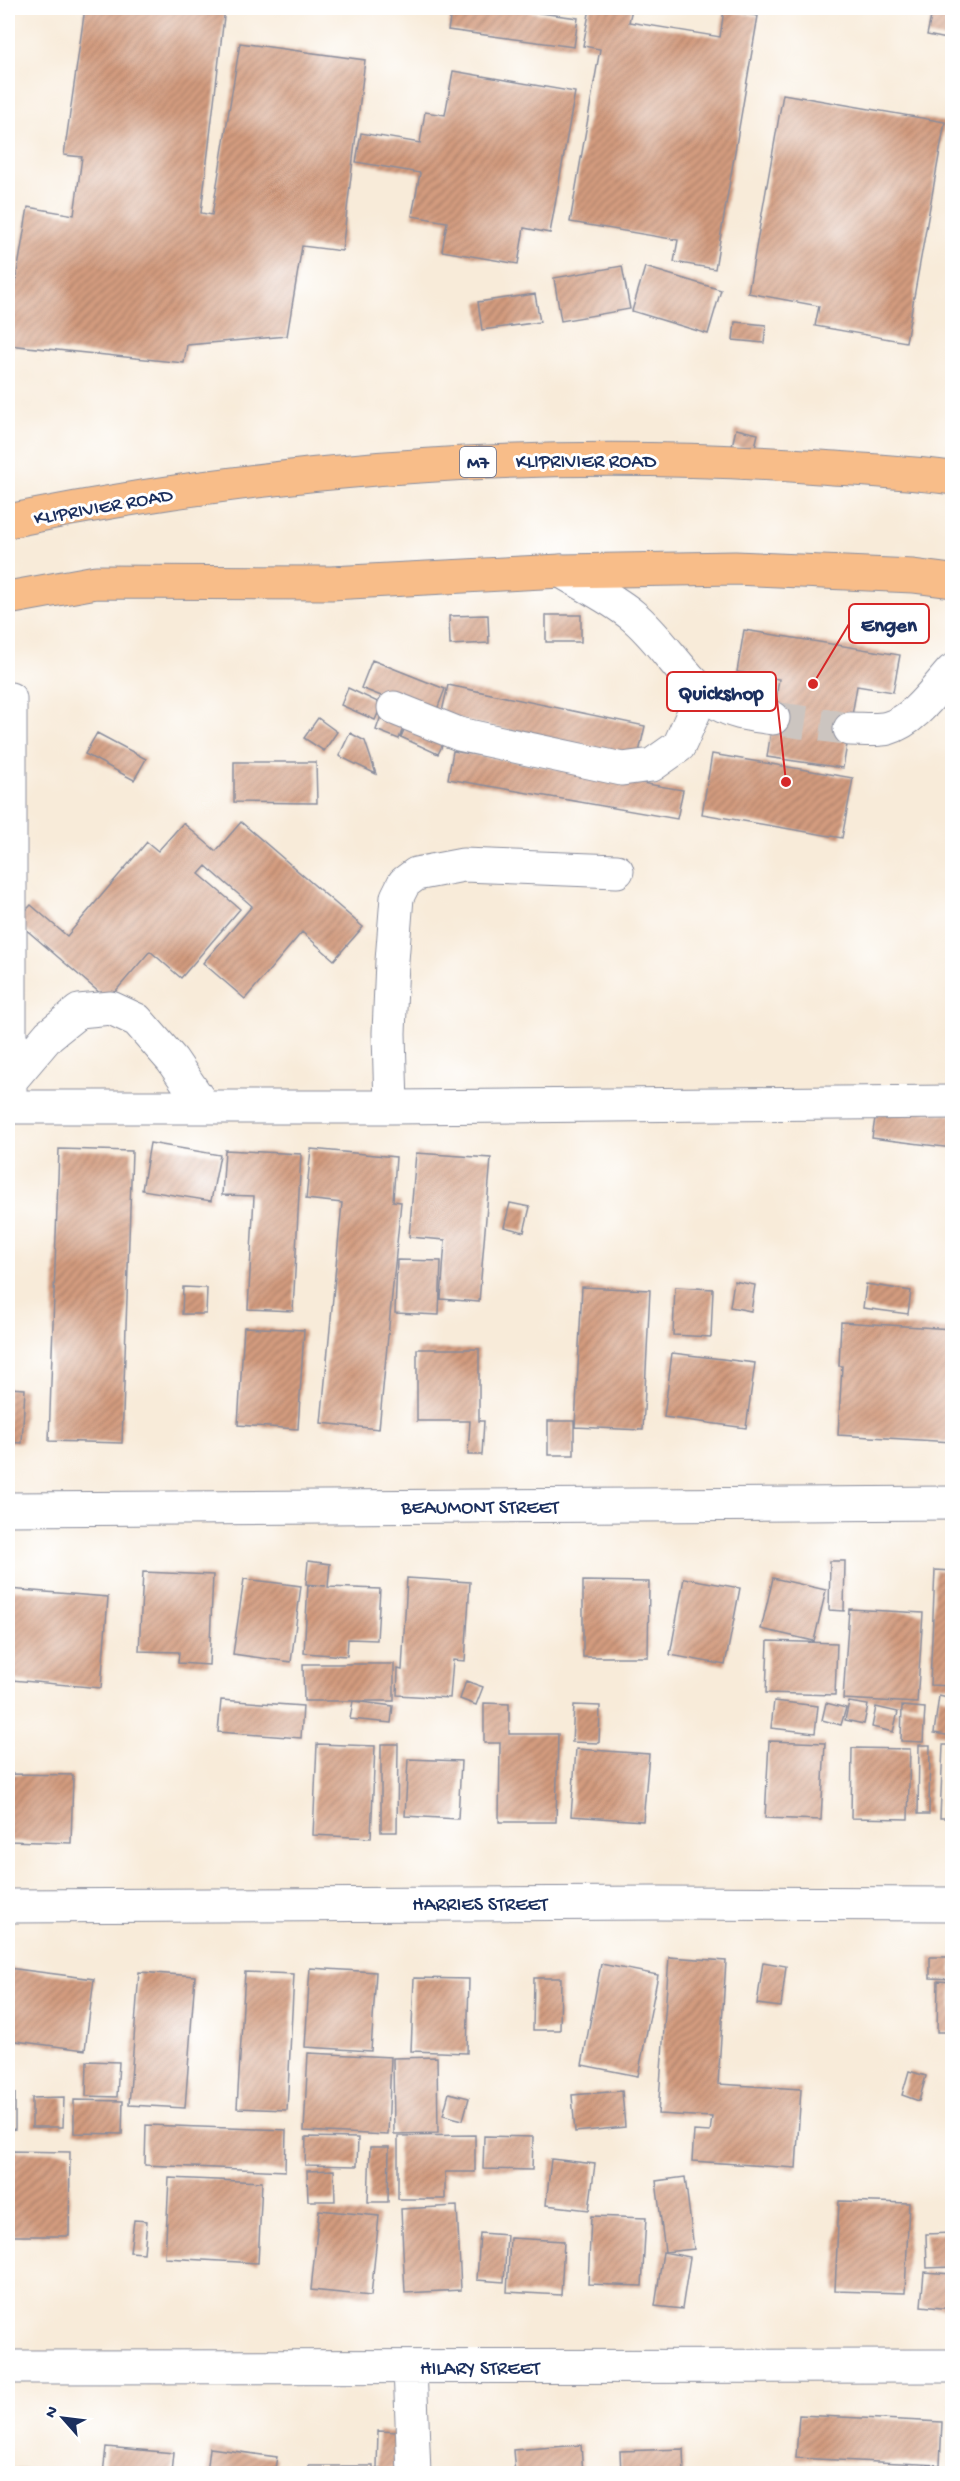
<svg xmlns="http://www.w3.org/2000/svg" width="960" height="2481" font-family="'Gochi Hand',sans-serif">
	<defs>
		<pattern id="building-hatch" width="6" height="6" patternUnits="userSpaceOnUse" patternTransform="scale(1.5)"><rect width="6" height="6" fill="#d39b7e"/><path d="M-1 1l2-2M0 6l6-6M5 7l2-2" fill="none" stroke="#aa7f6a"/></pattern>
	</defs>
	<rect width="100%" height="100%" fill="#fff"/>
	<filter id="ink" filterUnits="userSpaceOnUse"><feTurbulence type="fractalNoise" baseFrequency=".0167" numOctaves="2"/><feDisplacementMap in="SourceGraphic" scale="12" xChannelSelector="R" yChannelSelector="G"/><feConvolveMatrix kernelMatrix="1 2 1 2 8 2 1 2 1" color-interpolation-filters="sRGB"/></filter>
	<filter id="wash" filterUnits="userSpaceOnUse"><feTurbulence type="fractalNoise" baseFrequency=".008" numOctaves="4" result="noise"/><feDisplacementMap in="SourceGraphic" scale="24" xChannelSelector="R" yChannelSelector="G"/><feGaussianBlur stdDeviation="1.35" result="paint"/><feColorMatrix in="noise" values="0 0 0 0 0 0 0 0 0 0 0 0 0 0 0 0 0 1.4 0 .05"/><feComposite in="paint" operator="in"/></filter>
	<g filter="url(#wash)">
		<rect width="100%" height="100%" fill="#f8ebd9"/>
		<g id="blocks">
			<path fill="url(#building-hatch)" d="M85 8H225L201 213 212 215 240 43 365 60 342 251 302 246 287 336 187 345 184 363 8 345V328L28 207 74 215 82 157 64 155Z
				M452 8H501L578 18 574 47 448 30Z
				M590 8 632 9 629 22 720 37 724 10 758 16 715 269 674 262 678 240 570 222 600 49 583 46Z
				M933 8H952V40L927 35Z
				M453 71 575 92 550 233 524 228 518 264 442 251 447 222 412 216 420 173 356 162 361 133 420 143 425 112 445 115Z
				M783 94 945 122 906 342 815 326 819 306 748 293Z
				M622 266 630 309 561 321 554 278Z
				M645 267 721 290 708 334 632 311Z
				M535 294 540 322 482 330 478 302Z
				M735 322 766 325 764 343 733 340Z
				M736 429 758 434 754 451 732 446Z
				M488 615 489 643 450 645 449 616Z
				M546 615H581V642H546Z
				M744 630 900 655 893 692 857 686 843 768 767 757 779 679 737 672Z
				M372 660 445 689 434 717 361 688Z
				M448 685 645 726 638 757 441 716Z
				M348 688 382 704 375 720 341 705Z
				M383 710 406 719 399 739 376 730Z
				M318 718 337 732 324 751 304 738Z
				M407 723 445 740 438 754 401 737Z
				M97 733 146 759 134 780 85 754Z
				M350 733 365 741 376 774 339 756Z
				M453 751 683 790 677 819 448 779Z
				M712 754 853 778 842 838 702 814Z
				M234 762H316L317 803 234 802Z
				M241 822 363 927 334 960 302 932 245 999 203 963 252 906 206 866 199 874 240 909 181 978 150 951 108 1000 16 921 31 905 67 936 147 842 158 851 183 823 216 851Z
				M877 1105 952 1115V1148L872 1138Z
				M150 1143 220 1155 211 1201 142 1190Z
				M59 1149 132 1151 122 1443 49 1441Z
				M311 1149 396 1157 393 1201 401 1202 379 1429 321 1423 342 1203 306 1199Z
				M225 1150 301 1154 293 1311 248 1309 254 1196 222 1195Z
				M416 1153 491 1158 479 1302 441 1299 445 1240 409 1237Z
				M510 1203 530 1207 524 1232 504 1227Z
				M397 1260 441 1261 439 1315 395 1313Z
				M734 1281 755 1285 751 1311 730 1307Z
				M866 1284 911 1291 908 1314 863 1308Z
				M183 1287 207 1288 206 1314H182Z
				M582 1287 650 1290 643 1430 575 1427Z
				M675 1287 713 1289 711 1337 673 1335Z
				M841 1322 952 1329V1442L838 1435 842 1366H839Z
				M244 1327 304 1330 298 1429 238 1425Z
				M417 1349H479V1421H484L482 1455H468L470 1421H417Z
				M672 1353 755 1363 746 1428 664 1417Z
				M8 1388 25 1389 22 1443 8 1442Z
				M548 1421H574V1455H548Z
				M308 1561 330 1564 328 1587 380 1589 377 1640 348 1639 347 1656 304 1653 308 1585 326 1586 306 1584Z
				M830 1561H845L844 1611 829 1610Z
				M935 1570 952 1571V1686L930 1685Z
				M143 1572 213 1575 209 1665 178 1663 179 1652 139 1651Z
				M407 1578 470 1582 465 1661 453 1660 450 1698 397 1695 398 1669 402 1670Z
				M684 1578 740 1588 725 1665 670 1655Z
				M773 1578 826 1590 814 1641 761 1629Z
				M244 1579 301 1586 291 1662 233 1654Z
				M583 1581 649 1582 648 1657H583Z
				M8 1589 108 1597 101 1688 12 1680 8 1708Z
				M849 1609 923 1613 917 1703 843 1699Z
				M768 1641 837 1643 835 1695 766 1693Z
				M303 1664H394V1701H304Z
				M466 1681 483 1687 476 1705 460 1699Z
				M939 1696 952 1699V1736L934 1733Z
				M221 1700 303 1706 301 1738 218 1732Z
				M353 1701 393 1706 391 1723 350 1719Z
				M774 1701 818 1706 815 1733 771 1728Z
				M849 1702 868 1705 864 1724 845 1720Z
				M484 1703 509 1704V1734H558L556 1822H499L500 1743H484Z
				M826 1703 846 1708 841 1725 822 1720Z
				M574 1705 600 1706 599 1743 572 1742Z
				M902 1706 925 1708 923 1742 901 1741Z
				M876 1707 898 1712 893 1732 872 1727Z
				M769 1741 825 1743 821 1820 765 1818Z
				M317 1744 375 1746 371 1838 313 1835Z
				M381 1744H398L397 1832H381Z
				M919 1745H930L929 1814H918Z
				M943 1745H952V1818H940Z
				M852 1748 910 1749 908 1819 851 1818Z
				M576 1749 649 1754 643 1821 571 1816Z
				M408 1759 461 1761 458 1819 405 1816Z
				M8 1774 73 1775 71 1843 8 1841Z
				M669 1957 726 1961 718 2084 801 2089 796 2168 692 2161 694 2131 710 2132 712 2117 658 2114Z
				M930 1957H952V1979L930 1978Z
				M763 1962 786 1966 781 2007 757 2004Z
				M601 1964 658 1975 638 2076 582 2065Z
				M8 1968 94 1979 85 2050 8 2040Z
				M310 1968 376 1972 371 2051 305 2047Z
				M139 1972 195 1976 185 2108 129 2105Z
				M245 1972 294 1974 287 2110 237 2108Z
				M414 1978 469 1979 467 2053 411 2051Z
				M534 1978H561L560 2030H533Z
				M938 1981 952 1982V2032H937Z
				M308 2053 391 2057 388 2135 304 2131Z
				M437 2057 438 2133 394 2134 393 2058Z
				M87 2061 119 2062 117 2097 86 2096Z
				M909 2071 926 2076 919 2101 902 2095Z
				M622 2091 625 2127 575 2132 572 2095Z
				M8 2093H15V2129L8 2130Z
				M449 2093 469 2098 463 2120 443 2115Z
				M64 2097 63 2127H32V2098Z
				M74 2100 123 2101 122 2134 74 2133Z
				M146 2125 286 2130 285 2171 145 2165Z
				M475 2135V2172H445V2199H398V2136Z
				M484 2136 533 2137 532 2170 483 2169Z
				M306 2137 358 2138 357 2166 305 2165Z
				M370 2147H389L388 2202H368Z
				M8 2151 70 2152 69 2236H8Z
				M551 2159 595 2164 589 2210 546 2205Z
				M334 2170 335 2201H308L307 2171Z
				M685 2177 694 2249 665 2252 656 2181Z
				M169 2178 262 2182 258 2263 165 2258Z
				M839 2201 909 2203 905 2293 835 2291Z
				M457 2206 461 2290 405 2293 401 2209Z
				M319 2210 379 2216 371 2296 311 2290Z
				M591 2216 646 2218 642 2286 588 2284Z
				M134 2220 147 2221 144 2253 130 2252Z
				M480 2233 507 2235 504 2282 477 2280Z
				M952 2233V2267L927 2268 926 2234Z
				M510 2238 564 2241 561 2295 507 2292Z
				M663 2252 690 2257 682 2309 655 2306Z
				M924 2272 952 2274V2309L921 2306Z
				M799 2415 942 2422 940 2465 796 2458Z
				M378 2431 400 2432 399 2469H377Z
				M581 2445 583 2474H515L513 2450Z
				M106 2447 174 2453 172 2474H103Z
				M210 2448 277 2457 274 2474H207Z
				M683 2449 684 2474H621L620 2451Z
				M309 2466H373V2474H309Z
				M8 2469 61 2471V2474H8Z"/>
		</g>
	</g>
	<g filter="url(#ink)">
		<use href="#blocks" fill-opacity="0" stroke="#8a8d9c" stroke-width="1.5"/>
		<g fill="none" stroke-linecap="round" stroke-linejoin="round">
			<path stroke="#ccc5c0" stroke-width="33" stroke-dasharray="33 16" stroke-linecap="butt" d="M773 718 850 729"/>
			<defs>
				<path id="minor" d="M561 571C584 585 610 597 632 615 664 641 684 682 719 704 735 714 755 715 773 718
					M394 708 459 734 622 769 652 765 679 746 703 692
					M850 729C862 729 877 731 888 728 915 720 934 691 952 671
					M10 1081 49 1035 79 1011 111 1008 137 1020 172 1060 204 1107
					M8 1107H391L952 1102
					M10 1107V699
					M391 1107 389 1033 392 961 397 897 404 883 416 874 463 865 617 871
					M8 1509 952 1503
					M8 1906 659 1903 952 1904
					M8 2367 952 2366
					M410 2367 414 2474"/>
				<path id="major" d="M8 521C275 467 547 447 819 467 864 470 908 472 952 478
					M8 598 96 582 331 583 561 571 735 568 913 576 952 581"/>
			</defs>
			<use href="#minor" stroke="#8a8d9c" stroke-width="35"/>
			<use href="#major" stroke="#8a8d9c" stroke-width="35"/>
			<use href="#minor" stroke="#fff" stroke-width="33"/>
			<use href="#major" stroke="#f8bd89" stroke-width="33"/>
		</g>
	</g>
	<g text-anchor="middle" stroke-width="6" stroke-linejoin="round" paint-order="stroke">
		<rect fill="#fff" stroke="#5f6d8e" stroke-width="1.5" x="460" y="447" width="36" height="30" rx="4.5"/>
		<g font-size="18" font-weight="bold" fill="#1b2f5e">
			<text x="478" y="468">M7</text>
		</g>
		<g font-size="20" fill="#1b2f5e" stroke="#fff">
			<text x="586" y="467">KLIPRIVIER ROAD</text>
			<text transform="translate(103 505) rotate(-10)" y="7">KLIPRIVIER ROAD</text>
			<text x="480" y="1513">BEAUMONT STREET</text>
			<text x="480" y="1910">HARRIES STREET</text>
			<text x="480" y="2374">HILARY STREET</text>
		</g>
	</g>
	<path fill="none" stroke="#d62828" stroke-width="2" d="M813 684L849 624M786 782L776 691"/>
	<g fill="#d62828" stroke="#fff" stroke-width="2">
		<circle cx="813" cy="684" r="6"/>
		<circle cx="786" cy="782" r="6"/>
	</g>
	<g fill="#fff" stroke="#d62828" stroke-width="2">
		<rect x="849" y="604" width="80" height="39" rx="6"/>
		<rect x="667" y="672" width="109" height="39" rx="6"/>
	</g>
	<g font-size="21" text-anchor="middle" font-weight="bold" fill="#1b2f5e">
		<text x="889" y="631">Engen</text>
		<text x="721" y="699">Quickshop</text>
	</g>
	<rect width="960" height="2481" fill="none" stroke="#fff" stroke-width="30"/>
	<g transform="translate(63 2418) rotate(298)" stroke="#ffffff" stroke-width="4.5" paint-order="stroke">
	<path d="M0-4.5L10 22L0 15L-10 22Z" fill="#1b2f5e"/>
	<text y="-9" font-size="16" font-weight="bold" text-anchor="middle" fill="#1b2f5e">N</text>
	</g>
</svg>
